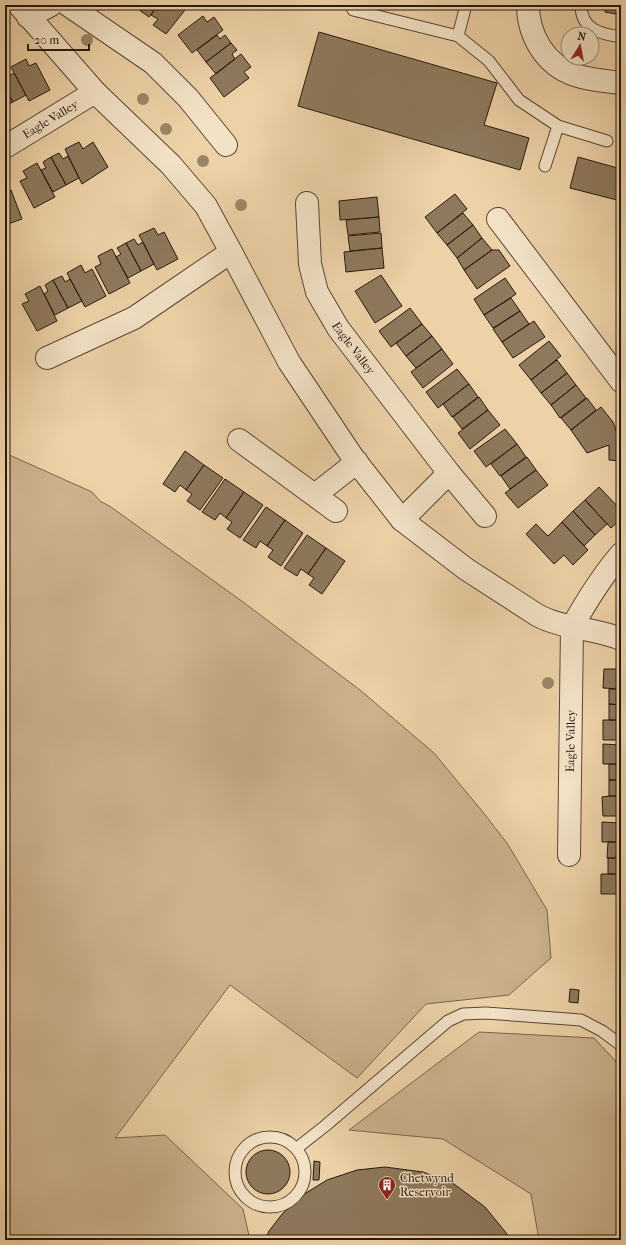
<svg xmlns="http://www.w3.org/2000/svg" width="626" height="1245" font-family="'IM FELL French Canon',serif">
	<rect width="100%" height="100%" fill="#edd2a7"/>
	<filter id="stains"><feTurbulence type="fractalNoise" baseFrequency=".005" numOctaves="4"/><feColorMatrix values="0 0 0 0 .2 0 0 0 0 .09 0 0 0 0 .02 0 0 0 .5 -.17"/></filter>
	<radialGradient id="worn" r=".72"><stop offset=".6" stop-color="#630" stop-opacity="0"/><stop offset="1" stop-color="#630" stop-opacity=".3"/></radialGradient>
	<path fill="#cbb28d" stroke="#79654d" d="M5 453 92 492 100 501 111 507 243 602 360 690 434 753 482 811 507 843 547 910 551 958 509 995 426 1004 357 1078 230 985 115 1138 165 1135 243 1209 250 1240H5Z
		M479 1032 594 1038 621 1067V1240H539L531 1194 443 1139 349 1130Z"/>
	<path fill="#8e795d" stroke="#27180d" d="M137 5H158L149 17 135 7Z
		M158 5H189L166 34 153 25 158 19 151 15Z
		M606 5H621V15L605 12Z
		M203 16 207 22 214 17 223 30 192 53 178 35Z
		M319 32 497 83 484 125 529 138 520 170 298 106Z
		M217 35 220 39 225 35 231 43 206 62 197 50Z
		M231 43 237 50 232 54 235 59 216 74 206 62Z
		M241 54 251 67 244 72 249 78 224 97 210 78Z
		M26 59 29 66 36 63 50 90 29 101 11 67Z
		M5 70H6L9 76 14 73 26 95 13 102 5 88Z
		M5 88 13 102 5 106Z
		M79 142 83 149 93 142 108 167 82 184 65 149Z
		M59 153 63 159 68 156 79 178 66 185 51 157Z
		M51 157 66 185 53 192 41 170 46 168 43 162Z
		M578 157 621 169V184L617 200 570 188Z
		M37 163 55 197 34 208 20 181 27 178 23 171Z
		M11 190 22 219 5 225V192Z
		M455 194 467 209 437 233 425 217Z
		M377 197 379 217 340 220 339 201Z
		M463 213 473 225 447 245 437 233Z
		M379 217 380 232 348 235 346 220Z
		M473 225 482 238 457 258 447 245Z
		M154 228 158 235 164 232 178 259 157 270 139 235Z
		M381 233 382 248 350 251 348 236Z
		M482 238 492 250 464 270 457 258Z
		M134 239 138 245 143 242 154 264 141 271 126 243Z
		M126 243 141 271 128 278 116 257 121 254 117 248Z
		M382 248 384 268 346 272 344 252Z
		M112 249 130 283 109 294 95 267 101 264 98 256Z
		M492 250H499L510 266 477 289 464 270Z
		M81 265 85 273 92 269 106 296 85 307 67 273Z
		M381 275 402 306 375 323 355 291Z
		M62 276 65 282 70 279 82 301 68 308 53 280Z
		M505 278 516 294 484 315 474 299Z
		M53 280 68 308 55 315 44 294 48 291 45 285Z
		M40 286 57 321 37 331 22 304 29 301 25 294Z
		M511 298 520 311 493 328 484 315Z
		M410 308 422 324 391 347 379 331Z
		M520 311 529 324 502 342 493 329Z
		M534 321 545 337 513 358 502 342Z
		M422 324 432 336 406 356 396 343Z
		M432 336 442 349 416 368 406 356Z
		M549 341 561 356 531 380 519 365Z
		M442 349 453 364 423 388 411 372Z
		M557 360 567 373 541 393 531 380Z
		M457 369 469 384 438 408 426 392Z
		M567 373 576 385 551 405 541 393Z
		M469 384 478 397 452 417 443 404Z
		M576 385 586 398 560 418 551 405Z
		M479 397 488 410 462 429 453 417Z
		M587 398 596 410 571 430 561 418Z
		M601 407 613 422 619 439 621 440V461L609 460V445L587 453 571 430Z
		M488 410 500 425 470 449 458 433Z
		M505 429 517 444 486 467 474 451Z
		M517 444 526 457 500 476 491 464Z
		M185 451 204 465 186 490 180 485 175 492 163 484Z
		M527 457 536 470 510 489 501 476Z
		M204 465 223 478 200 510 187 501 192 494 186 490Z
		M536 470 548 485 518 508 505 493Z
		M225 479 244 492 226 518 220 513 215 520 202 512Z
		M599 487 621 510V519L611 528 585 500Z
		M244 492 263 505 240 538 227 529 232 522 226 518Z
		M585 500 607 524 595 535 573 511Z
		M266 507 285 520 267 546 260 541 256 548 243 540Z
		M573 511 595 535 584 546 562 522Z
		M285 520 303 533 281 566 268 557 273 550 267 546Z
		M562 522 588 550 573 565 564 555 554 564 526 534 536 524 548 536Z
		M307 535 326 548 308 574 301 569 297 576 284 568Z
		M326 548 345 561 322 594 309 585 314 578 308 574Z
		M604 669H621V689L603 688Z
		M609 689H621V705L609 704Z
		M609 704 621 705V720H609Z
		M603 720H621V740H603Z
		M603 744 621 745V764H603Z
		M609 764H621V780H609Z
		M609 780H621V796H609Z
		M609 796H621V816H603L602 797Z
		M602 822 621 823V842H602Z
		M608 842H621V858H607Z
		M608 858H621V874H608Z
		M601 874H621V894H601Z
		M570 989 579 990 578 1003 569 1002Z
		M246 1172a22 22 0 1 1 44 0a22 22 0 1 1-44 0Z
		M314 1161 320 1162 319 1180H313Z
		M385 1167 423 1172 454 1184 485 1207 507 1234 509 1240H265L269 1231 283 1213 306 1193 327 1180 357 1170Z"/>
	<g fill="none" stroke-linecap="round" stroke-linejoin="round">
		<defs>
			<path id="service" d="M581 5C581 30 601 34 621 37
				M353 10 458 36 466 5
				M458 36 489 61 519 100 558 126
				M545 166 558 126 607 141
				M235 1172a35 35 0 1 1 70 0a35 35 0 1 1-70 0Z
				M297 1148 325 1126 448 1021 463 1014 486 1013 581 1020 602 1031 621 1045"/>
			<g id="minor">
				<path d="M19 5 95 92 171 165 206 206 231 252 289 362 354 459 402 520 466 569 537 615C563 629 594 628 621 639"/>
				<path d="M68 5 153 63 188 98 226 145"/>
				<path d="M528 5C528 35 545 65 575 75 589 80 606 81 621 83"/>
				<path d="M28 17 51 5"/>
				<path id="s1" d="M5 147 95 92"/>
				<path id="s2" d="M307 203 310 264 317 292 338 328 449 473 485 516"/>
				<path d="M498 219 621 381"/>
				<path d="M47 358 134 318 231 252"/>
				<path d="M239 440 336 511"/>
				<path d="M315 495 357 462"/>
				<path d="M402 520 449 473"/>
				<path id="s3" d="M569 855 572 627C587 600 601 577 621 554"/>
			</g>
		</defs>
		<use href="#service" stroke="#584634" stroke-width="13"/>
		<use href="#minor" stroke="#584634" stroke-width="24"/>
		<use href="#service" stroke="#f3e2c6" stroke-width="11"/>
		<use href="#minor" stroke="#f3e2c6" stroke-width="22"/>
	</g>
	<g fill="#9b8567">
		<circle cx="87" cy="40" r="6"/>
		<circle cx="143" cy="99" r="6"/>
		<circle cx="166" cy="129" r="6"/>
		<circle cx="203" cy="161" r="6"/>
		<circle cx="241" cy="205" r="6"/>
		<circle cx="548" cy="683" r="6"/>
	</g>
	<defs>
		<symbol id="building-pin" viewBox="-11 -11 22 30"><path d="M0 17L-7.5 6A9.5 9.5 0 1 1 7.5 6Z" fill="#8f2418" stroke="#f3e2c6"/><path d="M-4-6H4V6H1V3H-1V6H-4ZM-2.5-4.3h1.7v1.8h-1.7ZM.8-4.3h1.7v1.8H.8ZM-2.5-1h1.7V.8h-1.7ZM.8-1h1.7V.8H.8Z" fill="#fff"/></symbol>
	</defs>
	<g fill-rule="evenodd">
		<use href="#building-pin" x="377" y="1175" width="20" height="27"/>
	</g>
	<g text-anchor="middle" stroke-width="3" stroke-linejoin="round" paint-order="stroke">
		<g font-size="12" fill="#27180d" stroke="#f3e2c6">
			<text dy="4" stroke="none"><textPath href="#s1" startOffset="53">Eagle Valley</textPath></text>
			<text dy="4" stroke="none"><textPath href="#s2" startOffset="157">Eagle Valley</textPath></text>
			<text dy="4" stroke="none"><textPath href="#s3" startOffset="114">Eagle Valley</textPath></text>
		</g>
		<g font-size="12" fill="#27180d" stroke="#f3e2c6" text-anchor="start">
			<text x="400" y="1182">Chetwynd<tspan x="400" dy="14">Reservoir</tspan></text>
		</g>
	</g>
	<rect width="626" height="1245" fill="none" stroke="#edd2a7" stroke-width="20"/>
	<rect x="6" y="6" width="614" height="1233" fill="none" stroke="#27180d" stroke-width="2"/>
	<rect x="10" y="10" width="606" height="1225" fill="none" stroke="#27180d"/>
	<g transform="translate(580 46) rotate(11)"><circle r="19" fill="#f3e2c6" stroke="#a1917c"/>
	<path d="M0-3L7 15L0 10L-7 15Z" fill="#8f2418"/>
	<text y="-6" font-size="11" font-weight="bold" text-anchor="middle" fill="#27180d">N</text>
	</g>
	<path d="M28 44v6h61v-6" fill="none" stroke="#27180d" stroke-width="2"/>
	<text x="34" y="44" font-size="12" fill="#27180d" stroke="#f3e2c6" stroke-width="3" paint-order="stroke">20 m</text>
	<rect width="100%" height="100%" filter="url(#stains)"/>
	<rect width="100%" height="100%" fill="url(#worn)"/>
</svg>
